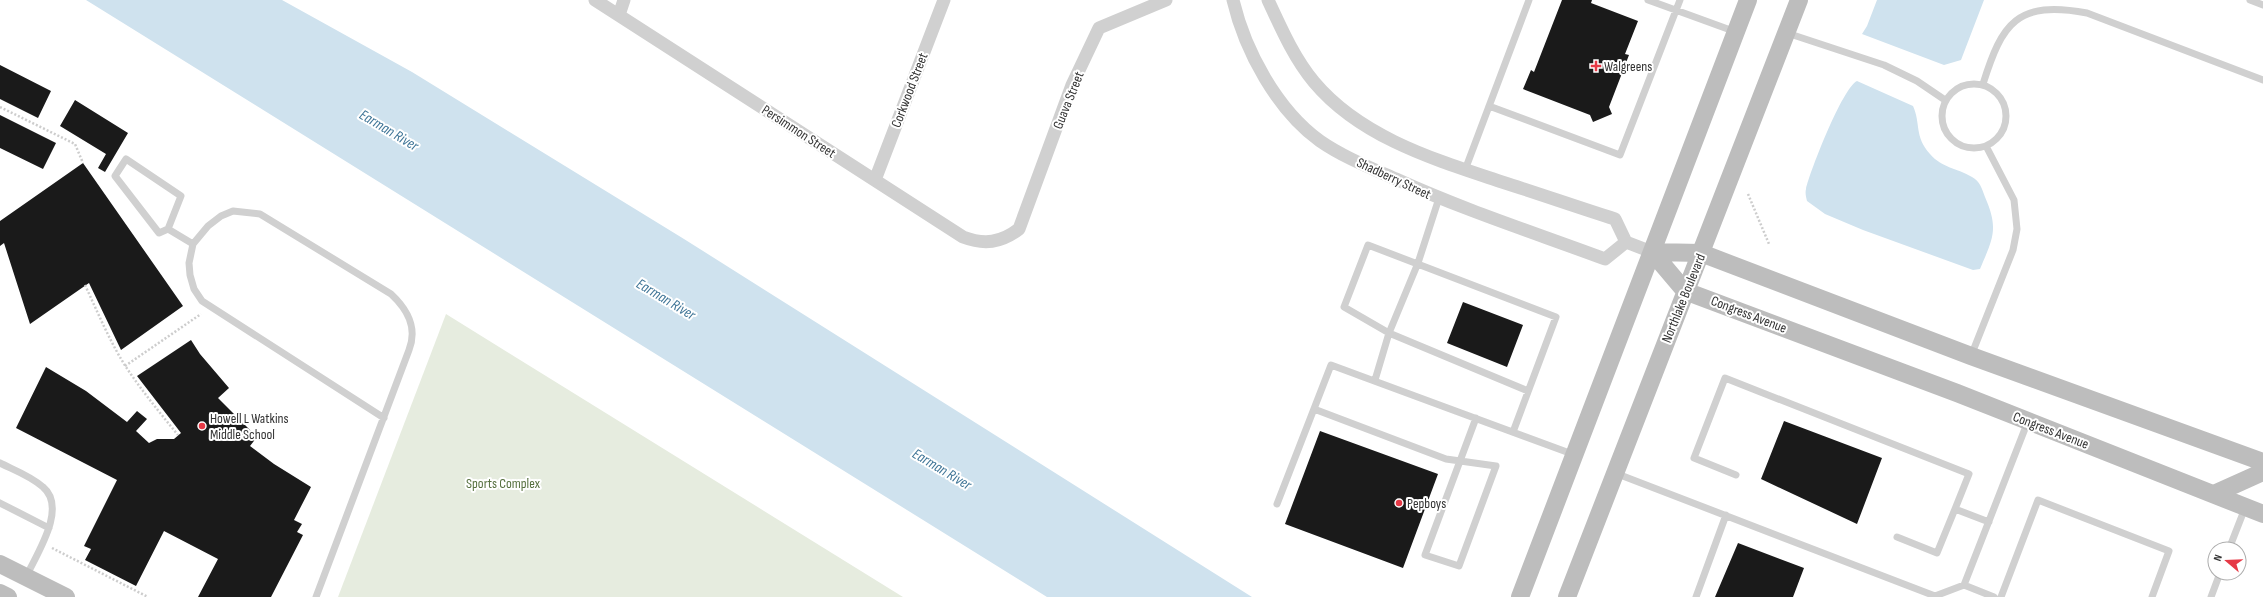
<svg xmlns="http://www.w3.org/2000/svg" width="2263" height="597" font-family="'Sofia Sans Condensed',sans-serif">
	<rect width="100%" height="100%" fill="#fff"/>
	<path fill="#e6ecdf" d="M446 314 903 597H338Z"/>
	<path fill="#cfe2ee" d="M86 0H282L412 72 684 239 1252 597H1047Z
		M1877 0H1984L1961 60 1944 65 1862 34 1867 26Z
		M1857 81 1913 106C1921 124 1914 136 1930 154 1942 168 1957 168 1972 177 1980 181 1982 189 1985 197 1999 229 1993 238 1980 269L1973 270 1863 230 1825 214 1807 201C1806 197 1805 193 1806 189 1810 171 1843 87 1857 81Z"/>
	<path fill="#1a1a1a" d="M1562 0H1592L1591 3 1638 21 1625 54 1629 55 1609 107 1612 114 1593 122 1590 115 1523 89 1531 70 1534 72Z
		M0 65 51 91 38 118 0 99Z
		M75 100 128 133 105 172 98 168 106 154 60 126Z
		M0 115 56 143 43 169 0 148Z
		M83 163 183 306 121 350 89 283 30 324 4 243 0 246V221Z
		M1463 302 1523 325 1507 367 1447 343Z
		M191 340 200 354 229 388 218 398 257 437 250 446 274 464 311 487 294 520 302 524 297 532 303 535 271 597H198L218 559 164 531 136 586 85 560 91 549 84 546 117 480 16 428 46 367 86 391 127 422 137 411 147 419 136 431 149 443 157 439H174L181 433 137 376Z
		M1784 421 1882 458 1857 524 1761 479Z
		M1320 431 1438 474 1403 568 1285 524Z
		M1738 543 1804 568 1793 597H1715Z"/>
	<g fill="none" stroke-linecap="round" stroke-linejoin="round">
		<path stroke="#cdcdcd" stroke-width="2.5" stroke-dasharray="2 2" stroke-linecap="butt" d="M0 107 75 144 83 163
			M1748 194 1769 244
			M85 285C98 313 110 342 126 367 142 391 160 413 178 435
			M125 366 201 314
			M52 548 148 597"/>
		<path stroke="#d0d0d0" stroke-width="7" d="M1648 0 1736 32
			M2250 0 2263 5
			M1787 33 1884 65 1917 81 1945 100
			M1942 116a32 32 0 1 1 64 0a32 32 0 1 1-64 0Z
			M1983 84C2002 23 2017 0 2087 13L2263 80
			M1489 106 1620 155 1680 0
			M1465 170 1529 0
			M168 229 159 233 115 176 126 159 181 196 168 229 193 244
			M1971 356 2013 250 2017 229 2014 200 1986 146
			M1375 380 1389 333 1418 263 1439 198
			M1314 409 1446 459 1496 466 1459 566 1425 555 1476 418
			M1513 432 1556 317 1368 245 1344 307 1389 333 1528 391
			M0 463C14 470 31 476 43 487 68 508 36 555 26 577
			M1615 473 1935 596 1964 585 1994 597
			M1736 475 1694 458 1725 378 1969 474 1955 509 1989 522
			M0 503 49 528
			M1277 504 1331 365 1575 455
			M1897 537 1937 553 1955 509
			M2229 549 2245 508
			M1964 585 2028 421
			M316 597 409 350C418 327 407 309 391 294L260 214 233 211 221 216 208 226 193 244 189 263 190 275 194 289 202 301 384 418
			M1696 597 1726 515
			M2001 597 2038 500 2169 551 2152 597
			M2211 597 2220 573"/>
		<path stroke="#d0d0d0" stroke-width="13" d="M595 0 963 237C984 245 1001 243 1019 229L1072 85 1099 28 1166 0
			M1233 0C1245 51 1277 110 1320 141 1343 157 1371 168 1396 179 1464 210 1535 233 1605 259L1626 242 1615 219C1577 207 1540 194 1502 182 1436 160 1361 138 1314 82 1294 58 1281 28 1268 0
			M619 15 624 0
			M875 180 944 0
			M1626 242 1652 252"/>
		<path stroke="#bdbdbd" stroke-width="18" d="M1652 252 1685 291 1957 393 2263 514
			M1652 252 1701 253 1971 356 2263 462
			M2214 494 2263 472
			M0 564 66 597
			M0 593 8 597
			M1520 597 1748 0
			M1567 597 1799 0"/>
	</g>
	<g fill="#e63946" stroke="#fff" stroke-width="1.5">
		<path d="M1594 60h4v4h4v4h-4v4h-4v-4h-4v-4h4z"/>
		<circle cx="202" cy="426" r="4"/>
		<circle cx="1399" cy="503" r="4"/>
	</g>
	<g text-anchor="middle" stroke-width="4" stroke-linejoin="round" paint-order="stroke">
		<g font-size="14" fill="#333" stroke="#fff" text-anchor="start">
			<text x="1604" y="71">Walgreens</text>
			<text x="210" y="423">Howell L Watkins<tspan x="210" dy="16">Middle School</tspan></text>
			<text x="1407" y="508">Pepboys</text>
		</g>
		<g font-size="14" fill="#333" stroke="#fff">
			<text transform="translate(909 90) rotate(-69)" y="5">Corkwood Street</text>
			<text transform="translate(1068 100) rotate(-68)" y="5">Guava Street</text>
			<text transform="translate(799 131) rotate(33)" y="5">Persimmon Street</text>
			<text transform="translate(1394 178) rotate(25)" y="5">Shadberry Street</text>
			<text transform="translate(1683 298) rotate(-68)" y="5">Northlake Boulevard</text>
			<text transform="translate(1749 314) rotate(21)" y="5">Congress Avenue</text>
			<text transform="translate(2051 430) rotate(21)" y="5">Congress Avenue</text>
		</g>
		<g font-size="14" fill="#56703f" stroke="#fff">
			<text x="503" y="488">Sports Complex</text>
		</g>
		<g font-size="15" font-style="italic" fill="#3f7597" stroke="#fff">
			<text transform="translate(389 130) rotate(31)" y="5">Earman River</text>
			<text transform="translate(666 299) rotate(31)" y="5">Earman River</text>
			<text transform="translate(942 469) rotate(31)" y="5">Earman River</text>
		</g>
	</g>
	<g transform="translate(2227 561) rotate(289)"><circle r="19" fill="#ffffff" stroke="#adadad"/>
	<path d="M0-3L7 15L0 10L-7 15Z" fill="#e63946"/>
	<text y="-6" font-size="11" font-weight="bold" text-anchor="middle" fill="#333333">N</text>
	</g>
</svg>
